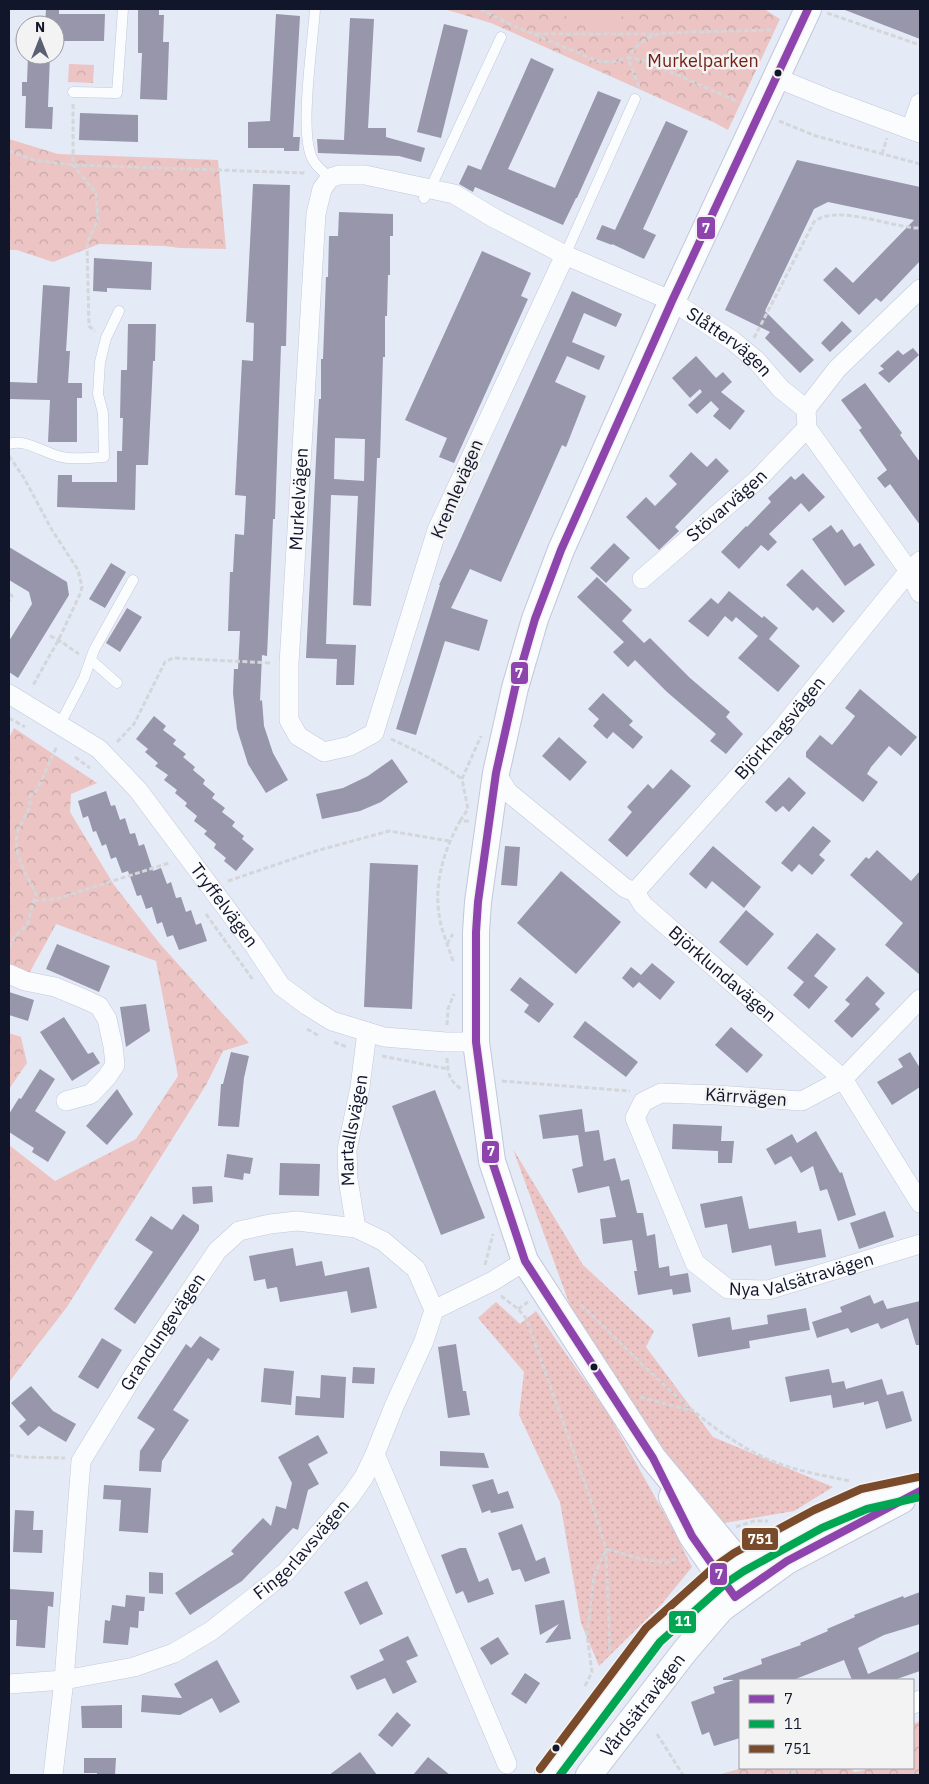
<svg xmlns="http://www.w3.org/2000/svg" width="929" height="1784" font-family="'IBM Plex Sans',sans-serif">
	<defs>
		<pattern id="grass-dots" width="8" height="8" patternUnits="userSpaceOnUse" patternTransform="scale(1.25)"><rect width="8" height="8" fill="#ebc4c3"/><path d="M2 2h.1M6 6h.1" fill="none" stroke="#c8a8a8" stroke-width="1.8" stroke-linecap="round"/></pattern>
		<pattern id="forest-crowns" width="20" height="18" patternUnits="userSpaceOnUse" patternTransform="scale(1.25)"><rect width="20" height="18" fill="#ebc4c3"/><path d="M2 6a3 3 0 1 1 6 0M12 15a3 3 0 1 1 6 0" fill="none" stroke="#c8a8a8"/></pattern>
	</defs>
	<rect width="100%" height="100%" fill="#e5eaf7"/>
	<path fill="url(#grass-dots)" d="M513 1149 583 1265 654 1331 646 1347 713 1437 833 1487 794 1511 718 1524 710 1518 572 1311Z
		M496 1302 520 1324 536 1311 609 1415 674 1531 692 1567 661 1605 599 1666 581 1623 560 1502 519 1415 524 1372 478 1318Z"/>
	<path fill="url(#forest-crowns)" d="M444 9H764L780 19 728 130 715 123 491 23Z
		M69 64 94 65 93 83 68 82Z
		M9 139 58 154 218 160 226 249 180 248 164 246 99 244 53 262 17 250H9Z
		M14 728 97 783 71 794 70 812 114 885 160 944 249 1043 223 1051 206 1085 67 1307 9 1382V1145L55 1181 136 1139 178 1076 156 961 56 924 25 981 9 974V738Z
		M9 1033 21 1037 27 1063 9 1089Z
		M920 1721 919 1775H718L742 1768H849L855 1772 874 1768H913V1724Z"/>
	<path fill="#ebc4c3" d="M553 9H626L608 40Z"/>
	<path fill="#9796ab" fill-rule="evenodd" d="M46 9H59V14H105L104 41H55V25H45Z
		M138 9H159V15H164L163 42H169L167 100 140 99 142 53H138Z
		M845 9H920V39L845 10Z
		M276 14 300 16 293 137H300L299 151H284V148H248V122L270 121Z
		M350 18 374 19 368 128H386V137L425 148 421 162 399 156 318 153 317 139 344 140Z
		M444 24 468 30 441 138 417 132Z
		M28 55H50L48 107H53L52 129 25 128 26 96H22V82H27Z
		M531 58 554 69 508 169 555 188 598 91 621 100 577 198H576L563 225 475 187 473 192 459 184 468 165 481 170Z
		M80 113 138 115V142L79 140Z
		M666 121 688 131 643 229 656 235 644 259 612 244V245L596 239 602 225 615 230Z
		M797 160 920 187V261L881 302 876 298 859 315 823 280 836 267 853 283 914 220 828 202 814 209 765 311 814 360 800 373 765 338 770 332 725 310Z
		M253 184 290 185 286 346H281L275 519H273L267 656 262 655 260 701 262 700 264 726 273 753 288 780 266 793 248 764 237 729 233 693 234 669H238L240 631H228L230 572H233L235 534 244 535 246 496 235 495 242 360 253 361 254 323 246 322Z
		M339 212 393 214V236H390V275H388L387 316H385V357H383L380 458H377L371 606 353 605 358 496 331 495 326 644 356 645 354 685H336L337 659 306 658 319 399H321V359H323L326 277H328L329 236H338ZM335 438 365 439 364 481 334 479Z
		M482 251 531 273 521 296 528 299 454 463 439 457 447 438 405 420Z
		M94 258 152 262 151 290 107 288V292L93 291Z
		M43 285 70 287 66 351H70L68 383H82V398H77V442H48L50 400 9 399V382L37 383Z
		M572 291 622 314 616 327 584 313 572 342 605 356 599 370 567 356 555 382 586 396 566 447 562 445 501 582 470 569 451 608 488 620 479 651 445 641 416 735 396 729 440 585H439L457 547Z
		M842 321 852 331 830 352 821 343Z
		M128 324H156L155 361H153L152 384 148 465H136L135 510 57 507 58 475H72V482H117V451H122L123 418H120L121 370H127Z
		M913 348 919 355 889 383 878 373 884 369 880 366 898 350 903 355Z
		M696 356 716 378 723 372 732 382 721 392 745 411 730 430 713 416 719 409 711 401 697 414 688 405 702 392 700 389 690 398 672 378Z
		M865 383 902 433 900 435 920 462V525L890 484 885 488 877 478 887 470 859 430 862 428 841 400Z
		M691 452 707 467 716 458 729 471 675 527 679 531 659 550 626 517 646 497 655 506 677 484 669 476Z
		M803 473 825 497 809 512 801 503 769 534 777 542 768 551 761 545 739 569 721 552 746 526 747 527 771 502 768 498 791 476 795 480Z
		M831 525 837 533 842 529 854 547 860 543 875 565 845 586 812 539Z
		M614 543 630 558 606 583 590 568Z
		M9 547 67 582 69 595 18 678 9 672V641L32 604 29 592 9 580Z
		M111 563 126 572 105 608 89 599Z
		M802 569 845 611 833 623 817 607 813 611 786 585Z
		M597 577 632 610 622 621 644 643 650 638 690 678 730 712 726 717 743 734 726 754 710 741 716 734 667 692 635 660 628 667 613 652 624 642 577 597Z
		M729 591 762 618 764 616 778 628 769 639 800 666 778 692 738 658 758 636 736 617 732 622 725 616 708 637 688 621 711 598 718 604Z
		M127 608 142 617 120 652 106 643Z
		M860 689 917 737 901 756 889 746 871 767 867 774 878 782 863 802 806 757V752L820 735 832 745 850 723 855 716 845 708Z
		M603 693 633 721 629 725 643 737 633 749 613 732 607 739 593 726 599 719 588 709Z
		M154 716 166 726 163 730 176 740 173 744 186 754 183 757 195 767 193 770 205 780 203 784 215 794 212 798 225 808 222 812 235 822 232 826 244 836 242 839 254 849 236 871 224 861 226 858 214 848 216 844 204 834 207 831 194 821 197 816 185 806 187 803 175 793 177 790 164 780 168 775 155 766 158 763 145 752 148 749 136 739Z
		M559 737 587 762 570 781 542 756Z
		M392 759 408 782 381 802 360 811 322 819 316 794 343 788 368 776Z
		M671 769 691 786 627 857 608 840 632 812 627 807 648 784 653 789Z
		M789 777 806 793 789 812 783 806 776 812 765 802Z
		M106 791 111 806 115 805 120 820 125 818 130 834 135 833 139 846 144 844 153 871 161 868 167 884 171 882 176 898 181 897 186 912 191 910 196 925 201 923 207 941 179 950 173 935 167 937 162 922 157 924 152 907 146 909 141 895 137 896 128 871 122 873 116 857 111 859 106 844 102 846 96 831 93 832 88 816 83 818 78 801Z
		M813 826 831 841 819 855 825 860 812 875 799 864 792 872 781 863Z
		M505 846 520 847 517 886 501 885Z
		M713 846 761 887 744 908 712 881 706 889 689 874Z
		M877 850 911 881 920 871V975L885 945 903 923 850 875 866 857 869 859Z
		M370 863 418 865 412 1009 364 1007Z
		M561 871 621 922 576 974 517 923Z
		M746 910 774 934 747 966 719 942Z
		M817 933 836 949 814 976 828 987 809 1009 793 995 804 982 787 968Z
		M57 944 110 966 99 992 46 969Z
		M652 963 675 982 660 1000 639 982 633 988 622 978 631 967 641 975Z
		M867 976 885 993 875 1004 880 1009 852 1038 834 1021 850 1004 845 1000Z
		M520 977 554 1004 539 1023 524 1012 529 1005 510 990Z
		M9 992 34 1000 28 1021 9 1015Z
		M146 1004 150 1031 126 1047 120 1007Z
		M64 1017 88 1054 93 1052 100 1063 72 1081 40 1032Z
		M585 1021 638 1062 626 1077 573 1037Z
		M731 1027 763 1055 747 1073 715 1045Z
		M231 1052 249 1056 244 1078 239 1127 218 1126 221 1084H223Z
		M910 1052 920 1068V1087L892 1105 877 1082 903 1067 898 1059Z
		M40 1069 55 1079 35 1111 66 1132 48 1162 32 1152 34 1148 9 1132V1114L19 1098 21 1099Z
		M117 1089 133 1114 107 1145 86 1126Z
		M435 1090 485 1218 441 1235 392 1106Z
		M582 1109 585 1132 599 1130 604 1161 615 1158 621 1181 629 1179 637 1213H643L647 1236 655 1234 659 1268 669 1266 670 1276 688 1273 691 1292 673 1295 672 1289 638 1295 634 1271H637L632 1240 603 1244 600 1219 616 1217 609 1186 578 1193 572 1169 583 1166 578 1135 543 1139 539 1115Z
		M673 1124 722 1126 721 1141H734L732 1163H718V1151L672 1149Z
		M816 1131 840 1173 842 1172 856 1215 838 1221 827 1189 820 1191 813 1166 801 1173 791 1156 775 1165 766 1149 792 1134 797 1143Z
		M227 1154 253 1158 250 1174 244 1173 243 1180 224 1177Z
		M280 1163 320 1164 319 1196 279 1195Z
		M212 1186 213 1202 193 1204 192 1187Z
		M742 1196 749 1229 796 1221 798 1233 821 1229 826 1257 775 1266 771 1245 732 1253 727 1224 705 1228 700 1204Z
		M885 1211 894 1237 859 1249 850 1223Z
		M183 1214 199 1225V1230L135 1324 114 1309 153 1252 135 1240 151 1216 172 1230Z
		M293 1248 296 1266 322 1261 325 1276 369 1267 377 1308 351 1313 347 1291 280 1302 277 1287 267 1289 265 1279 254 1281 249 1256Z
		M870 1295 874 1304 883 1300 887 1309 920 1301V1345H916L908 1318 881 1329 878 1323 851 1333 848 1328 817 1338 812 1322 842 1312 840 1307Z
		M806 1308 810 1330 749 1341 750 1348 698 1357 692 1324 730 1317 732 1330 768 1324 767 1315Z
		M200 1336 220 1349 212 1361 208 1358 173 1410 189 1420 162 1461 161 1472 139 1471 140 1451 155 1429 137 1418 186 1344 191 1348Z
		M102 1338 122 1350 98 1389 78 1377Z
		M456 1344 463 1391H466L470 1415 448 1418 438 1347Z
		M353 1367 375 1368 374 1384 352 1383Z
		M264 1368 294 1371 291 1405 261 1402Z
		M829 1369 832 1383 844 1381 846 1389 882 1379 887 1395 903 1391 912 1421 886 1429 878 1401 864 1405V1402L833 1408 831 1395 790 1402 785 1377Z
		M321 1375 346 1377 344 1418 295 1415 296 1396 320 1398Z
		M31 1386 53 1411 76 1424 66 1442 39 1426 28 1436 19 1426 26 1420 11 1403Z
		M318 1435 328 1453 308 1464 319 1484 308 1490 298 1530 293 1528 242 1581 190 1615 175 1593 234 1554 231 1551 263 1518 271 1526 276 1506 286 1509 292 1483 278 1457Z
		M440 1451 484 1453 489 1468 440 1466Z
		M493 1479 498 1494 508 1491 514 1508 491 1513 490 1510 482 1513 472 1485Z
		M104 1485 151 1488 148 1533 119 1531 121 1500 103 1499Z
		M15 1510 34 1511 33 1530H43L42 1553 13 1552Z
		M522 1524 536 1561 545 1557 550 1573 525 1582 520 1569 512 1571 498 1533Z
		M460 1548H466L479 1582 488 1578 494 1594 468 1603 463 1591 456 1594 441 1555Z
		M149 1572 163 1573V1594L149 1593Z
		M367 1581 383 1614 360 1625 344 1592Z
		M9 1589 54 1592 53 1607 48 1606 45 1648 16 1646 17 1620H9Z
		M920 1592V1624L884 1635 858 1648 868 1674 920 1651V1671L894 1680H852L844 1660 793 1680H740V1738L714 1746 709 1732 702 1735 691 1702 715 1693 713 1687 734 1680H723V1678L762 1664 761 1659 801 1645 800 1643 828 1631 827 1629 855 1617 854 1615 903 1596 904 1598Z
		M126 1595 145 1597 144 1611H139L138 1628 130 1627 128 1645 103 1643 105 1620 110 1621 112 1605 125 1607Z
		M564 1600 571 1639 545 1643 559 1624 540 1635 535 1605Z
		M408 1636 418 1656 406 1661 417 1682 393 1694 385 1678 357 1690 350 1676 384 1660 379 1650Z
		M498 1637 509 1654 491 1665 480 1648Z
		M217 1660 240 1702 220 1713 212 1698 180 1715 141 1712 142 1695 182 1698 174 1684Z
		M525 1673 540 1683 526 1704 511 1694Z
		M122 1705V1728H82L81 1706Z
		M397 1712 411 1725 392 1747 378 1735Z
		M360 1752 377 1775H329Z
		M428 1757 450 1775H413Z
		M84 1758H116L115 1775H97V1773H84Z"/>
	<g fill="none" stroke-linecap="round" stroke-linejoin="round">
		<defs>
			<path id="lane" d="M315 9C313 41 299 132 312 158 315 166 324 172 330 178
				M73 92 117 93 123 9
				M424 198 430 189 501 37
				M565 255 635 99
				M9 444C29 438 48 457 68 458 80 459 92 458 104 457L103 413 98 394 100 362 106 338 119 311
				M91 660 117 683
				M59 726 84 678 94 650 133 580"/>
			<g id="street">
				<path d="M777 78 831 100 920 133"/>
				<path d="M911 129 920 103"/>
				<path id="s1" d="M565 255 437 530 374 733 350 746 324 752 298 736 289 720V664L316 214 322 189 330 178 339 175H365L454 194 494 218 565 255 672 301 733 341 756 360 781 389 806 409 807 428 909 571 920 593"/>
				<path d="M806 409 837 369 920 289"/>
				<path id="s2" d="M642 579 758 479 807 428"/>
				<path id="s3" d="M9 694 99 749 138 790 253 944 281 986 308 1006 332 1021 384 1037 446 1042H476"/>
				<path id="s4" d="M496 773 508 792 625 888 635 892 643 905 843 1079 920 1203"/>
				<path id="s5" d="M635 892 781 729 909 571 920 561"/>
				<path d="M9 974 25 981 55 987 84 999 99 1006 107 1019 113 1046 115 1065 107 1077 91 1094 66 1101"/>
				<path id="s6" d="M920 999 843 1079 802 1101 717 1095 661 1093 643 1102 635 1118 695 1263 728 1289 768 1290 920 1244"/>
				<path id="s7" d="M356 1228 348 1179 347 1150 360 1087 367 1032"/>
				<path d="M375 1454 507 1764"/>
				<path id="s8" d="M9 1684 64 1680 134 1667 174 1653 211 1631 286 1572 350 1497 364 1477 375 1454 395 1404 424 1341 434 1310"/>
				<path d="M913 1704 920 1700"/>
				<path id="s9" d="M53 1775 64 1680 81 1461 135 1373 217 1251 239 1231 270 1224 297 1221 356 1228 383 1241 416 1269 434 1310 493 1281 525 1261"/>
			</g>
			<g id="secondary">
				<path d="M672 1497 692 1536 729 1589"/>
				<path d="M755 1583 739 1562 653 1458 525 1261 492 1161 476 1042V932L478 902 496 773 515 688 535 619 561 550 672 301 808 9"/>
				<path d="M548 1775 653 1635 720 1575 739 1562 818 1519 864 1499 920 1487"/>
				<path id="s10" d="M589 1775 685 1651 721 1609 787 1561 902 1500"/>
			</g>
		</defs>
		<use href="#lane" stroke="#c3c8d9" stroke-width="11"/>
		<use href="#street" stroke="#c3c8d9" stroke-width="20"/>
		<use href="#secondary" stroke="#c3c8d9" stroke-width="28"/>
		<path stroke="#d4d6da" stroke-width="3" stroke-dasharray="5 2.5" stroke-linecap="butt" d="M480 9 512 25 597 61 612 62 628 58 634 49 647 38 659 34 688 32 774 30
			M827 13 920 45
			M536 34H654
			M639 87 628 58 643 60 739 102
			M73 104V165L96 193 98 220 87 243 89 326 95 331
			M779 121 816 136 920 164
			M9 151 33 160 73 165 306 173
			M882 154 887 138
			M754 338 814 222C836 203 891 228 920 228
			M9 456 24 478 52 530 78 570 82 587 80 594 59 639 32 687
			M9 594 12 596 9 601
			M50 636C61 640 69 648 79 654
			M9 718 25 727
			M391 739C415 750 441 763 462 779
			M117 742 134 724 165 662 173 658 271 663
			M75 757 90 768
			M460 821 468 809 462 779 481 736
			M228 881 316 851 389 831 449 841
			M34 901 56 899 169 863
			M206 914 253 980
			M447 944 453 934
			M9 948 14 937 27 925 36 894C28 877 13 855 17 836 19 821 32 813 30 796L37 790 57 746
			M453 961C450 951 446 942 443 932 431 893 441 856 460 821H469
			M447 1025 448 1009 454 994
			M307 1029 319 1036
			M334 1042 347 1047
			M382 1056 448 1069
			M447 1058C448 1074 449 1080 461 1089
			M502 1081 630 1091
			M485 1265 493 1234
			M501 1296 518 1309 526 1318 590 1498 606 1549 610 1652
			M581 1305C639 1358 705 1437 780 1464 802 1472 826 1476 850 1481
			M518 1309 528 1302
			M640 1397 692 1411
			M9 1455 23 1457 65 1458
			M736 1527 754 1521H768
			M585 1686 592 1672 587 1635 594 1576 606 1549 638 1558 666 1563 680 1557
			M657 1734 683 1775
			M784 1775 803 1768"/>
		<use href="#lane" stroke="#fbfcfe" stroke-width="10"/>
		<use href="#street" stroke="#fbfcfe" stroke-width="19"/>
		<use href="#secondary" stroke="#fbfcfe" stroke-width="26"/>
		<defs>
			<path id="bus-1" d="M808 9 672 301 561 550 535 619 515 688 496 773 478 902 476 932V1042L492 1161 525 1261 653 1458 692 1536 735 1597 787 1561 920 1491"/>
			<path id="bus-2" d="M560 1775 660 1642 726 1583 744 1571 822 1528 867 1509 920 1497"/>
			<path id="bus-3" d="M540 1769 646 1628 714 1567 734 1553 814 1510 861 1489 918 1477"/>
		</defs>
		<use href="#bus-1" stroke="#f3f3f3" stroke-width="11"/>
		<use href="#bus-2" stroke="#f3f3f3" stroke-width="11"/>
		<use href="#bus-3" stroke="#f3f3f3" stroke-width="11"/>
		<use href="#bus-1" stroke="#8e44ad" stroke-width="8"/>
		<use href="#bus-2" stroke="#00a651" stroke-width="8"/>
		<use href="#bus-3" stroke="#7a4b2a" stroke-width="8"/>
	</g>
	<g fill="#11162b" stroke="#f3f3f3" stroke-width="2">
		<circle cx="778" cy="73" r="4.5"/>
		<circle cx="594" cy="1367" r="4.5"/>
		<circle cx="556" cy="1748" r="4.5"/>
	</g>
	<g text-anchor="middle" stroke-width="5" stroke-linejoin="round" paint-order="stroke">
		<g font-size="18" fill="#751e13" stroke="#f3f3f3">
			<text x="703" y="67">Murkelparken</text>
		</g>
		<g font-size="18" fill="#11162b" stroke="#f3f3f3">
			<text dy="6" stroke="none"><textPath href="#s1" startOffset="1605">Slåttervägen</textPath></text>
			<text transform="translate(457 489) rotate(-67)" y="6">Kremlevägen</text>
			<text dy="6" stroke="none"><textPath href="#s1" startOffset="840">Murkelvägen</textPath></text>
			<text dy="6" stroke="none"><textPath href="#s2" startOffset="112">Stövarvägen</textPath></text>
			<text dy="6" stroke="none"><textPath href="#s5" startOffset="219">Björkhagsvägen</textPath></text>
			<text dy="6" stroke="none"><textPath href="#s3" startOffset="306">Tryffelvägen</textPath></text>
			<text dy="6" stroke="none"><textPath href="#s4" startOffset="305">Björklundavägen</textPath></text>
			<text transform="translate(746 1097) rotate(4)" y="6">Kärrvägen</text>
			<text dy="6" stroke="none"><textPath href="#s7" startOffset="99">Martallsvägen</textPath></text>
			<text dy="6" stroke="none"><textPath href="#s6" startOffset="611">Nya Valsätravägen</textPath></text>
			<text dy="6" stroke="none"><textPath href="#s9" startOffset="468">Grandungevägen</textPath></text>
			<text dy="6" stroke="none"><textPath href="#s8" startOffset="334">Fingerlavsvägen</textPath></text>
			<text dy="6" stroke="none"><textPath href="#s10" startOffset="88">Vårdsätravägen</textPath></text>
		</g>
	</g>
	<g stroke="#f3f3f3" stroke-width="2">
		<rect x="696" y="216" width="20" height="24" rx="5" fill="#8e44ad"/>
		<rect x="510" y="661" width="19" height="24" rx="5" fill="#8e44ad"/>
		<rect x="481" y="1140" width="19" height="24" rx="5" fill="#8e44ad"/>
		<rect x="741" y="1527" width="38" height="24" rx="5" fill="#7a4b2a"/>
		<rect x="709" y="1562" width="19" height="24" rx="5" fill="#8e44ad"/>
		<rect x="668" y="1610" width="29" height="24" rx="5" fill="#00a651"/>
	</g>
	<g font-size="14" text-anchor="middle" font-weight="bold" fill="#fff">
		<text x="706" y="233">7</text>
		<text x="519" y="678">7</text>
		<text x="491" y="1156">7</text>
		<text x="760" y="1544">751</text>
		<text x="719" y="1579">7</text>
		<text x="683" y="1626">11</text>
	</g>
	<rect width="929" height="1784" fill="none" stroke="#11162b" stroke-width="20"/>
	<rect x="739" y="1679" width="175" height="90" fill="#f3f3f3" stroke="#999ba3"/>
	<rect x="749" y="1695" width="25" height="8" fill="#8e44ad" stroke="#999ba3"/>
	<text x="784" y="1704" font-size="15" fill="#11162b">7</text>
	<rect x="749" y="1720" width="25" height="8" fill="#00a651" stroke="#999ba3"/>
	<text x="784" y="1729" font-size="15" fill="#11162b">11</text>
	<rect x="749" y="1745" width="25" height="8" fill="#7a4b2a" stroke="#999ba3"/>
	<text x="784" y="1754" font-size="15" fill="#11162b">751</text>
	<g transform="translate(40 40)"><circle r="24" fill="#f3f3f3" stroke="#999ba3"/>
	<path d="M0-4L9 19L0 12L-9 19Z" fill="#5b6072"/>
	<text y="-8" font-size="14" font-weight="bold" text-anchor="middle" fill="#11162b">N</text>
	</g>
</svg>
